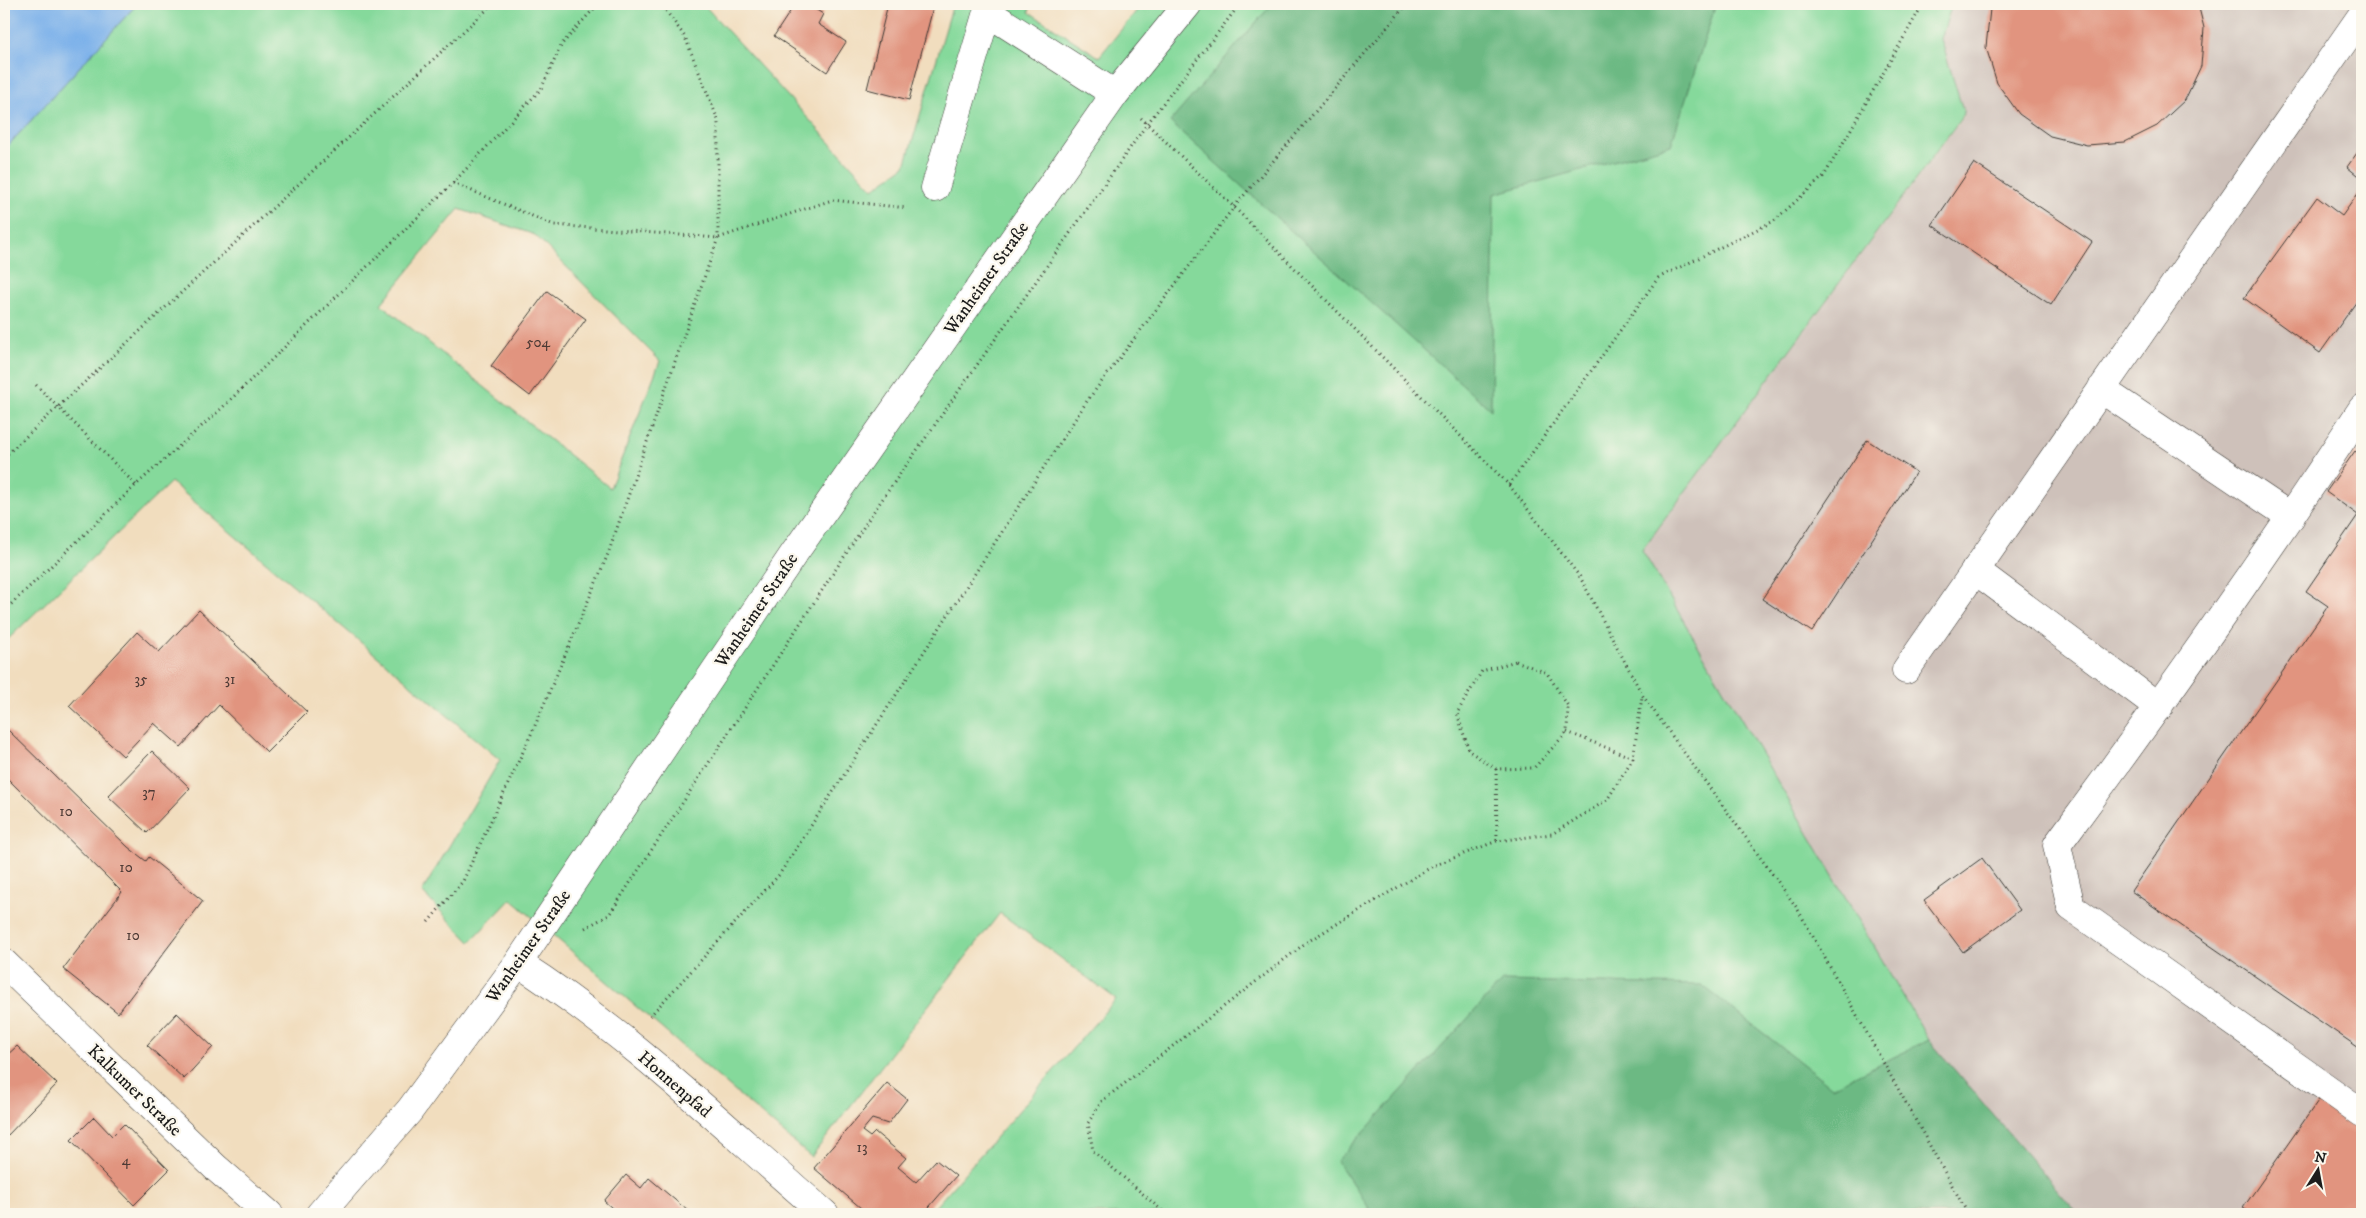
<svg xmlns="http://www.w3.org/2000/svg" width="2366" height="1218" font-family="'IM FELL DW Pica',serif">
	<rect width="100%" height="100%" fill="#fbf7ec"/>
	<filter id="ink" filterUnits="userSpaceOnUse"><feTurbulence type="fractalNoise" baseFrequency=".02" numOctaves="2"/><feDisplacementMap in="SourceGraphic" scale="10" xChannelSelector="R" yChannelSelector="G"/><feConvolveMatrix kernelMatrix="1 2 1 2 8 2 1 2 1" color-interpolation-filters="sRGB"/></filter>
	<filter id="wash" filterUnits="userSpaceOnUse"><feTurbulence type="fractalNoise" baseFrequency=".0096" numOctaves="4" result="noise"/><feDisplacementMap in="SourceGraphic" scale="20" xChannelSelector="R" yChannelSelector="G"/><feGaussianBlur stdDeviation="1.12" result="paint"/><feColorMatrix in="noise" values="0 0 0 0 0 0 0 0 0 0 0 0 0 0 0 0 0 1.4 0 .05"/><feComposite in="paint" operator="in"/></filter>
	<g filter="url(#wash)">
		<rect width="100%" height="100%" fill="#f1ddbe"/>
		<path fill="#cec1ba" d="M1952 4H2362V1214H2011L1929 1040 1642 550 1964 115 1941 39Z"/>
		<path fill="#85d99b" stroke="#507a5c" fill-rule="evenodd" d="M137 4H703L873 189 905 166 953 4H1031L1029 12 1099 57 1142 4H1952L1941 39 1964 114 1642 550 1929 1040 2011 1214H929L1116 999 1000 913 811 1157 511 899 470 942 422 892 500 760 171 482 4 643V150ZM459 209 535 235 660 361 610 488 381 304Z"/>
		<path fill="#6cb983" stroke="#446a50" d="M1272 4H1716L1671 145 1494 194 1491 410 1170 122Z
			M1502 981 1702 985 1832 1087 1929 1040 2078 1214H1373L1337 1161Z"/>
		<path fill="#7cb1ea" stroke="#4c6683" d="M4 4H137L4 150Z"/>
		<g id="blocks">
			<path fill="#e1947f" d="M795 4H807L823 14 818 24 846 42 827 72 774 36Z
				M888 4H934L909 100 867 89Z
				M1992 4H2198L2204 28 2201 66 2185 100 2157 126 2125 142 2087 145 2050 136 2019 114 1997 83 1986 47 1990 9Z
				M2362 146V179L2347 167Z
				M1974 163 2092 242 2051 305 1932 225Z
				M2362 188V294L2320 353 2244 298 2317 197 2342 216Z
				M547 291 586 319 530 396 491 366Z
				M1867 440 1916 472 1812 632 1762 599Z
				M2355 451 2362 457V1050L2131 891 2328 606 2306 591 2358 515 2326 492Z
				M199 610 307 712 267 752 219 705 181 747 154 723 123 756 69 706 137 632 159 652Z
				M8 730 128 847 146 861 149 857 203 901 118 1013 63 969 122 892 4 775V735Z
				M152 751 190 788 147 833 108 796Z
				M1982 858 2020 910 1963 952 1924 900Z
				M177 1013 213 1047 184 1079 147 1045Z
				M17 1046 57 1084 6 1137 4 1134V1058Z
				M887 1083 907 1099 888 1124 872 1119 862 1131 870 1137 875 1132 906 1158 898 1167 916 1182 936 1160 956 1176 923 1214H868L814 1168Z
				M2320 1098 2362 1127V1214H2253L2243 1208Z
				M94 1117 112 1136 124 1124 169 1170 134 1205 71 1140Z
				M626 1175 641 1188 649 1178 688 1211 685 1214H619L604 1201Z"/>
		</g>
	</g>
	<g filter="url(#ink)">
		<use href="#blocks" fill-opacity="0" stroke="#3c3934" stroke-width="1"/>
		<g fill="none" stroke-linecap="round" stroke-linejoin="round">
			<defs>
				<path id="minor" d="M935 188 987 12 1115 94
					M2101 389 2291 517
					M2362 409C2265 557 2163 702 2057 845L2071 907 2362 1113
					M1975 570 2159 707
					M1906 670 2362 15
					M4 963 215 1167 269 1214
					M518 963C629 1034 725 1128 825 1214
					M320 1214 410 1110 518 963 793 555 1115 94 1188 4"/>
			</defs>
			<use href="#minor" stroke="#3c3934" stroke-width="29"/>
			<path stroke="#3c3934" stroke-width="3" stroke-dasharray="1 4" stroke-linecap="butt" d="M1141 118 1234 207 1509 485 1580 577 1643 696 1797 908 1968 1214
				M453 183 554 225 718 238 832 200 907 208
				M36 385 136 485
				M4 457 493 4
				M1509 485 1658 278 1774 221 1824 176 1923 4
				M4 611 136 485 222 408 453 183 541 89 562 44 598 4
				M1516 661 1547 673 1568 706 1567 732 1534 768 1496 769 1469 751 1457 713 1482 671Z
				M1567 732 1633 758
				M1496 769 1497 841
				M428 922 463 881 534 728 608 554 718 238V120L685 37 661 4
				M585 928 609 915 874 511 1147 124 1240 4
				M650 1016 779 875 1087 401 1234 207 1407 4
				M1166 1214 1093 1151 1088 1123 1102 1101 1307 942 1433 866 1497 841 1552 834 1607 800 1633 758 1642 697"/>
			<use href="#minor" stroke="#fff" stroke-width="28"/>
		</g>
	</g>
	<g text-anchor="middle" stroke-width="4.5" stroke-linejoin="round" paint-order="stroke">
		<g font-size="15" fill="#4d3a35">
			<text x="538" y="347">504</text>
			<text x="141" y="684">35</text>
			<text x="230" y="684">31</text>
			<text x="149" y="797">37</text>
			<text x="66" y="816">10</text>
			<text x="126" y="872">10</text>
			<text x="133" y="940">10</text>
			<text x="862" y="1152">13</text>
			<text x="126" y="1165">4</text>
		</g>
		<g font-size="18" fill="#1c1c1c" stroke="#fbf7ec">
			<text transform="translate(986 278) rotate(-55)" y="6">Wanheimer Straße</text>
			<text transform="translate(756 610) rotate(-56)" y="6">Wanheimer Straße</text>
			<text transform="translate(528 946) rotate(-55)" y="6">Wanheimer Straße</text>
			<text transform="translate(675 1084) rotate(41)" y="6">Honnenpfad</text>
			<text transform="translate(135 1090) rotate(44)" y="6">Kalkumer Straße</text>
		</g>
	</g>
	<rect width="2366" height="1218" fill="none" stroke="#fbf7ec" stroke-width="20"/>
	<g transform="translate(2318 1170) rotate(11)" stroke="#fbf7ec" stroke-width="4" paint-order="stroke">
	<path d="M0-4L9 19L0 12L-9 19Z" fill="#1c1c1c"/>
	<text y="-8" font-size="14" font-weight="bold" text-anchor="middle" fill="#1c1c1c">N</text>
	</g>
</svg>
